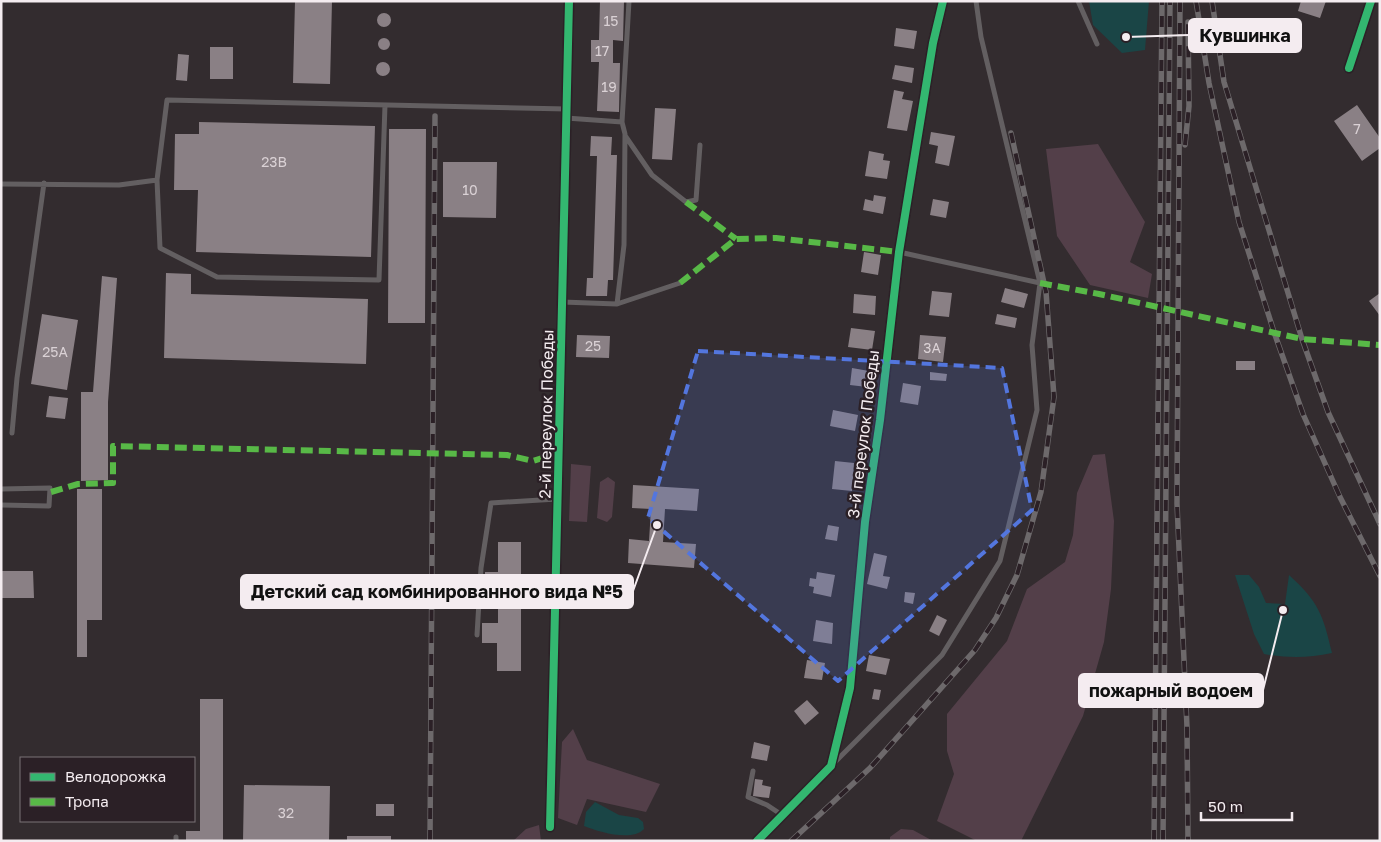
<svg xmlns="http://www.w3.org/2000/svg" width="1381" height="842" font-family="'Golos Text',sans-serif">
	<rect width="100%" height="100%" fill="#332c2f"/>
	<path fill="#533f49" d="M1098 144 1145 222 1130 262 1152 274 1148 298 1090 285 1057 236 1046 149Z
		M1105 454 1114 521 1111 589 1104 642 1083 716 1021 841H977L937 821 954 774 947 751V714L1007 641 1027 589 1065 562 1073 535 1077 493 1093 455Z
		M571 464 591 466 587 522 569 521Z
		M608 477 615 482 612 517 607 522 597 518 600 482Z
		M573 729 587 760 660 784 646 812 587 799 577 825 558 818 562 742Z
		M539 825 541 841H513L526 829Z
		M901 829 913 830 933 841H890V837Z"/>
	<path fill="#1a4546" d="M1089 1H1149L1145 50 1122 53 1093 25Z
		M1235 575H1249L1259 587 1266 603 1285 604 1289 575C1319 602 1323 615 1332 653 1308 658 1288 658 1264 654L1254 634Z
		M595 802 619 815 638 818 643 822 644 829C632 842 599 832 584 826L586 812Z"/>
	<path fill="#8a8085" d="M295 1H332L330 84 293 83Z
		M600 1H624L623 41 613 40V63H620L619 112 597 111 599 62H591V40H599Z
		M1301 1H1326L1320 18 1298 11Z
		M377 20a7 7 0 1 1 14 0a7 7 0 1 1-14 0Z
		M896 28 917 31 914 49 894 46Z
		M378 44a6 6 0 1 1 12 0a6 6 0 1 1-12 0Z
		M210 47H233V79H210Z
		M178 54 189 55 187 81 176 80Z
		M376 69a7 7 0 1 1 14 0a7 7 0 1 1-14 0Z
		M895 65 914 68 912 83 892 79Z
		M894 90 904 92 902 99 913 101 907 131 887 128Z
		M1357 105 1380 138V148L1362 161 1334 121Z
		M655 108 676 109 672 160 652 159Z
		M199 122 375 126 371 257 196 252 198 190H174L175 134H199Z
		M389 129H426L425 323H388Z
		M931 132 955 136 949 166 935 163 938 146 929 144Z
		M591 136 612 137 611 155H617L613 280H608L607 296H586L587 278H593L597 156H590Z
		M869 151 884 154 883 160 890 161 887 179 865 176Z
		M443 162H497L496 218 443 217Z
		M874 195 886 197 883 214 863 210 865 199 873 201Z
		M933 199 949 202 946 218 930 215Z
		M864 252 881 255 878 275 861 272Z
		M166 273 191 274V294L368 299 366 364 164 358Z
		M102 276 117 278 108 402V480L81 481V392H93Z
		M1005 288 1028 294 1024 308 1001 302Z
		M932 291 952 293 949 317 929 315Z
		M1380 293V316L1369 301Z
		M854 294 876 296 875 315 853 313Z
		M42 314 78 320 67 390 31 384Z
		M997 314 1017 318 1015 328 995 324Z
		M851 328 875 331 872 350 848 347Z
		M577 335 610 336 609 358 576 357Z
		M920 335 946 337 943 362 918 359Z
		M1236 361H1255V370H1236Z
		M852 368 869 371 867 387 850 385Z
		M930 372 947 374 946 381 930 380Z
		M903 383 921 386 918 405 900 402Z
		M49 396 68 398 65 419 46 417Z
		M833 410 858 415 855 431 830 426Z
		M835 461 854 463 852 491 832 489Z
		M633 485 699 489 697 511 665 509 663 542 696 544 694 568 628 563 629 539 649 541 651 509 632 508Z
		M77 489H102V620H87V657H77Z
		M828 525 839 527 837 541 825 539Z
		M498 542H521V671H497V643H482V623H498V588H485V572H498Z
		M874 553 887 556 883 576 890 577 887 589 867 584Z
		M1 571H33L34 598H1Z
		M817 572 835 575 831 597 813 593 814 587 809 586 810 578 816 579Z
		M905 592 915 593 913 604 904 602Z
		M937 615 947 620 939 636 929 631Z
		M816 620 833 623 832 644 813 641Z
		M869 655 890 659 886 675 866 671Z
		M807 660 825 663 822 680 804 678Z
		M874 689 881 690 879 700 872 699Z
		M200 699H223V841H186V831H200Z
		M807 700 819 713 805 725 794 711Z
		M754 742 770 746 767 761 751 758Z
		M755 779 763 780 762 785 771 787 769 798 753 796Z
		M244 785 330 786 329 841H243Z
		M376 804H394V816H376Z
		M347 836H391V841H347Z"/>
	<g fill="none" stroke-linecap="round" stroke-linejoin="round">
		<path stroke="#635f61" stroke-width="5" d="M1078 1 1097 44
			M566 118 622 122 625 134 624 245 617 304
			M622 122 629 1
			M626 137 652 175 686 202 696 200 700 145
			M157 180 160 248 217 277 379 280 385 105
			M1 184 119 185 157 180 167 100 567 109
			M899 252 1040 283
			M562 302 617 304 680 283
			M12 433 17 378 44 183
			M1 489 50 488 49 506 1 505
			M477 635 481 568 491 503 557 499
			M833 764 942 655 1000 561 1037 410 1032 345 1040 283 981 37 976 1
			M753 771 748 797 767 805 782 815
			M176 837V841"/>
		<path stroke="#635f61" stroke-width="10" d="M1349 68 1371 1
			M550 827 569 1
			M757 841 831 766 850 688 865 522 880 420 899 252 933 43 943 1"/>
		<defs>
			<path id="rail" d="M1180 1 1177 504 1187 727 1188 841
				M1196 1 1209 83 1239 222 1274 332 1303 414 1340 497 1380 576
				M1212 1 1224 82 1302 339 1328 412 1380 524
				M1185 145 1189 106 1188 22
				M430 841 435 116
				M791 841 870 768 975 650 996 618 1017 575 1041 492 1054 397 1046 292 1011 133
				M1154 841 1162 1
				M1163 841 1170 1"/>
		</defs>
		<use href="#rail" stroke="#6d696b" stroke-width="5.5"/>
		<use href="#rail" stroke="#2b2026" stroke-width="4" stroke-dasharray="11" stroke-linecap="butt"/>
		<path stroke="#58b947" stroke-width="6" stroke-dasharray="12 6" stroke-linecap="butt" d="M686 202 736 239
			M680 283 736 239 776 238 899 252
			M1040 283 1099 294 1302 339 1380 345
			M51 492 78 484 113 483V446L507 455 533 461 558 453"/>
		<defs>
			<path id="cycleway" d="M1349 68 1371 1
				M550 827 569 1
				M757 841 831 766 850 688 865 522 880 420 899 252 933 43 943 1"/>
		</defs>
		<use href="#cycleway" stroke="#2b2026" stroke-width="11"/>
		<use href="#cycleway" stroke="#33b770" stroke-width="8"/>
	</g>
	<path fill="#5376de" fill-opacity="0.2" stroke="#5376de" stroke-width="4" stroke-dasharray="10 6" stroke-linejoin="round" d="M698 351 1002 368 1032 510 838 681 648 518Z"/>
	<g text-anchor="middle" stroke-width="5" stroke-linejoin="round" paint-order="stroke">
		<g font-size="14" fill="#dad1d5">
			<text x="611" y="26">15</text>
			<text x="602" y="56">17</text>
			<text x="609" y="92">19</text>
			<text x="1357" y="134">7</text>
			<text x="274" y="167">23В</text>
			<text x="470" y="195">10</text>
			<text x="593" y="351">25</text>
			<text x="932" y="353">3А</text>
			<text x="55" y="357">25А</text>
			<text x="286" y="818">32</text>
		</g>
		<g font-size="16" fill="#f4ecf0" stroke="#2b2026">
			<text transform="translate(546 414) rotate(-89)" y="6">2-й переулок Победы</text>
			<text transform="translate(863 434) rotate(-83)" y="6">3-й переулок Победы</text>
		</g>
	</g>
	<path fill="none" stroke="#f4ecf0" stroke-width="2" d="M1126 37L1189 35M657 525L633 591M1283 610L1263 690"/>
	<g fill="#f4ecf0" stroke="#2b2026" stroke-width="2">
		<circle cx="1126" cy="37" r="5"/>
		<circle cx="657" cy="525" r="5"/>
		<circle cx="1283" cy="610" r="5"/>
	</g>
	<g fill="#f4ecf0" stroke="#f4ecf0" stroke-width="2">
		<rect x="1189" y="19" width="112" height="33" rx="5"/>
		<rect x="241" y="575" width="392" height="33" rx="5"/>
		<rect x="1079" y="674" width="184" height="33" rx="5"/>
	</g>
	<g font-size="18" text-anchor="middle" font-weight="bold" fill="#111">
		<text x="1245" y="42">Кувшинка</text>
		<text x="437" y="598">Детский сад комбинированного вида №5</text>
		<text x="1171" y="697">пожарный водоем</text>
	</g>
	<rect width="1381" height="842" fill="none" stroke="#f4ecf0" stroke-width="5"/>
	<rect x="20" y="757" width="175" height="65" fill="#2b2026" stroke="#7b7277"/>
	<rect x="30" y="773" width="25" height="8" fill="#33b770" stroke="#7b7277"/>
	<text x="65" y="782" font-size="15" fill="#f4ecf0">Велодорожка</text>
	<rect x="30" y="798" width="25" height="8" fill="#58b947" stroke="#7b7277"/>
	<text x="65" y="807" font-size="15" fill="#f4ecf0">Тропа</text>
	<path d="M1201 812v8h91v-8" fill="none" stroke="#f4ecf0" stroke-width="2.5"/>
	<text x="1208" y="812" font-size="15" fill="#f4ecf0" stroke="#2b2026" stroke-width="4" paint-order="stroke">50 m</text>
</svg>
